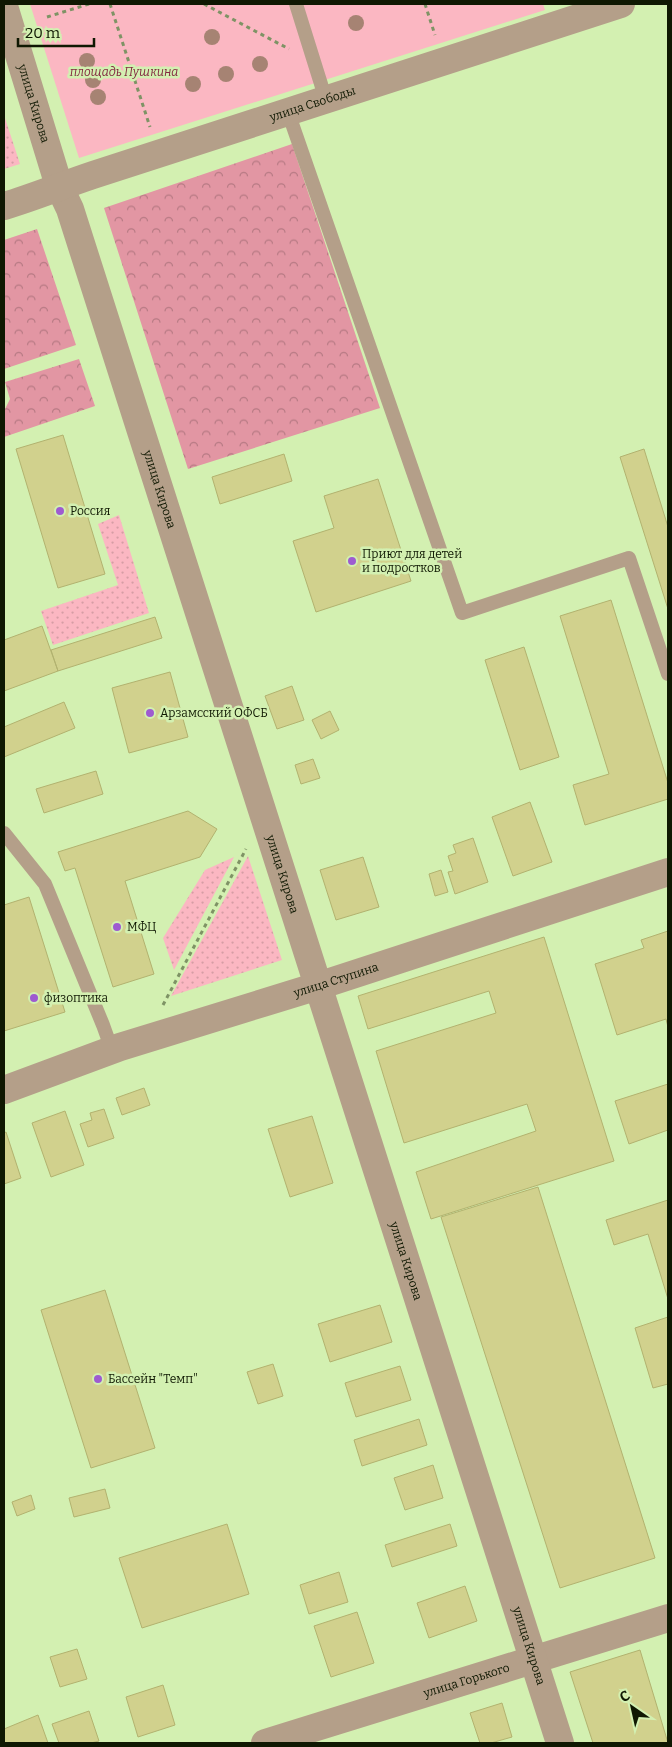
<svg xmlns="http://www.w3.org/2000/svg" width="672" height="1747" font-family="Bitter,serif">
	<defs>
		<pattern id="grass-dots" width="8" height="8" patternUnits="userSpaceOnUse" patternTransform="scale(1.25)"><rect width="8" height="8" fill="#fbb7c2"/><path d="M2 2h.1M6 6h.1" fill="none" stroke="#d69da5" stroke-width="1.8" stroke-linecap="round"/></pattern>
		<pattern id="forest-crowns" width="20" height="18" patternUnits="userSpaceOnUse" patternTransform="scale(1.25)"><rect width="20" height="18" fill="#e296a3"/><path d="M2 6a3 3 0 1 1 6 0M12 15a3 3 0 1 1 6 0" fill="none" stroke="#b67983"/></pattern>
	</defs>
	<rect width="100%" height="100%" fill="#d3f0b1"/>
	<path fill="url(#grass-dots)" d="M4 115 20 164 4 169Z
		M119 515 149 613 53 645 41 611 118 585 98 524Z
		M248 856 282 960 171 996Z
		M234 857 174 970 163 938 205 870Z"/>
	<path fill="url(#forest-crowns)" d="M292 144 380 408 188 469 104 208Z
		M37 229 76 345 4 369V240Z
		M79 359 95 406 4 437V411L10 399 5 382Z"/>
	<path fill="#fbb7c2" d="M30 4H543L545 10 79 158Z"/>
	<path fill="#d1d18d" stroke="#b2b26f" d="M63 435 105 574 58 588 16 449Z
		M644 449 668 527V609L620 457Z
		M284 454 292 481 220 504 212 477Z
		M378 479 411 581 316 612 293 541 334 528 324 496Z
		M611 600 668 783V799L585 825 573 785 609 774 560 616Z
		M155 617 162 638 58 671 51 650Z
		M42 626 58 671 4 691V640Z
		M524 647 559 757 520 770 485 660Z
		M170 672 188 737 129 753 112 688Z
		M292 686 304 720 277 729 265 696Z
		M64 702 75 728 4 757V727Z
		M330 711 339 730 321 739 312 720Z
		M313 759 320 778 301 784 295 765Z
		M96 771 103 794 44 813 36 789Z
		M530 802 552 862 513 876 492 817Z
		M188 811 217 829 200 857 125 881 154 974 113 987 75 868 65 871 58 852Z
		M473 838 488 882 455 894 448 872 453 871 448 856 456 853 453 845Z
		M363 857 379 907 336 920 320 870Z
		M441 870 448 892 435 896 429 874Z
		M29 897 65 1012 4 1031V905Z
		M668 931V1027L666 1019 617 1035 595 964 644 948 641 940Z
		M544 937 614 1161 431 1219 416 1172 536 1131 527 1104 404 1143 376 1051 496 1013 489 991 368 1029 358 996Z
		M668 1084V1130L629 1144 615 1101Z
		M144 1088 150 1105 122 1115 116 1098Z
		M104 1109 114 1138 88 1147 80 1124 92 1120 90 1113Z
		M65 1111 84 1165 51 1177 32 1123Z
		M312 1116 333 1183 290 1197 268 1129Z
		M6 1132 21 1178 4 1184V1133Z
		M538 1187 655 1558 560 1588 441 1217Z
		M668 1200V1299L648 1234 614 1245 606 1220Z
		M105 1290 155 1448 91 1468 41 1310Z
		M380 1305 392 1342 330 1362 318 1324Z
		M668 1317V1384L653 1388 635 1328Z
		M273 1364 283 1396 258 1404 247 1372Z
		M400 1366 411 1400 356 1417 345 1383Z
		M419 1419 427 1445 362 1466 354 1440Z
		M433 1465 443 1498 405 1510 394 1478Z
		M105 1489 110 1508 74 1517 69 1498Z
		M31 1495 35 1509 17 1516 12 1502Z
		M227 1524 249 1594 142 1628 119 1558Z
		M450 1524 457 1546 392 1567 385 1545Z
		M339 1572 348 1602 309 1614 300 1585Z
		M465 1586 477 1621 429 1638 417 1603Z
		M357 1612 374 1663 331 1677 314 1626Z
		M77 1649 87 1679 60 1687 50 1657Z
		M640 1650 668 1743H593L570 1672Z
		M163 1685 175 1725 138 1737 126 1697Z
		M502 1703 512 1737 491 1743H480L470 1713Z
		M89 1711 99 1741 91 1743H59L52 1724Z
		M38 1715 48 1743H4V1729Z"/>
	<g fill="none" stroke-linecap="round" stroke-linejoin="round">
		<path stroke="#7e9365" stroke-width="3" stroke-dasharray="4 4" stroke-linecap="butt" d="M110 4 150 127
			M204 4 289 49
			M425 4 435 35
			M47 17 89 4
			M163 1005 246 849"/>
		<path stroke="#b49f89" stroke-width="14" d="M296 4 326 100
			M288 112 462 613 629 558 668 674
			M4 833 45 884 103 1025 112 1050"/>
		<g stroke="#b49f89" stroke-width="28">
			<path id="s1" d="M4 1090 120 1047 318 986 668 872"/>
			<path id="s2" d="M265 1743 668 1618"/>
		</g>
		<g stroke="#b49f89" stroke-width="28">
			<path id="s3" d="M4 6 59 186 70 209 560 1743"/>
			<path id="s4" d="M4 206C34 197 63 185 93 175L621 4"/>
		</g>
	</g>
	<g fill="#a68373">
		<circle cx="356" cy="23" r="8"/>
		<circle cx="212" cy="37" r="8"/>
		<circle cx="87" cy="61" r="8"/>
		<circle cx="260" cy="64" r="8"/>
		<circle cx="226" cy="74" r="8"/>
		<circle cx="93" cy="80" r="8"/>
		<circle cx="193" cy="84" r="8"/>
		<circle cx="98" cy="97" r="8"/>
	</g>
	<g fill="#9e5bd0" stroke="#d3f0b1" stroke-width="2">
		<circle cx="60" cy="511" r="5"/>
		<circle cx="352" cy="561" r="5"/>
		<circle cx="150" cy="713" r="5"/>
		<circle cx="117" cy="927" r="5"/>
		<circle cx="34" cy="998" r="5"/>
		<circle cx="98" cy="1379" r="5"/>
	</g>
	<g text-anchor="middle" stroke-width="5" stroke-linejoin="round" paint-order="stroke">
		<g font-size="12" font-style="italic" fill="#822940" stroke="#d3f0b1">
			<text x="124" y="76">площадь Пушкина</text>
		</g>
		<g font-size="12" fill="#0f1802" stroke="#d3f0b1">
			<text dy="4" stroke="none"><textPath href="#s3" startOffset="102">улица Кирова</textPath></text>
			<text dy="4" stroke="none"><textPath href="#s4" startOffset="325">улица Свободы</textPath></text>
			<text dy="4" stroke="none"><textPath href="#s3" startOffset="508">улица Кирова</textPath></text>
			<text dy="4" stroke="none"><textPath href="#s3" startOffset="912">улица Кирова</textPath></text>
			<text dy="4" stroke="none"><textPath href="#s1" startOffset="350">улица Ступина</textPath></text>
			<text dy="4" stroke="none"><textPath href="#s3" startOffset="1318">улица Кирова</textPath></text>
			<text dy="4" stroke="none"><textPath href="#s3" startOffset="1722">улица Кирова</textPath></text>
			<text dy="4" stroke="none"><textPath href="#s2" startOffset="211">улица Горького</textPath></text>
		</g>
		<g font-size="12" fill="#0f1802" stroke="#d3f0b1" text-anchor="start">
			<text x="70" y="515">Россия</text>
			<text x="362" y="558">Приют для детей<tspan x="362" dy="14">и подростков</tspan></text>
			<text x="160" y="717">Арзамсский ОФСБ</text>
			<text x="127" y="931">МФЦ</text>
			<text x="44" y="1002">физоптика</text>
			<text x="108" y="1383">Бассейн "Темп"</text>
		</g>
	</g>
	<rect width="672" height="1747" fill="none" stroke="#0f1802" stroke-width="10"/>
	<g transform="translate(632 1707) rotate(326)" stroke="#d3f0b1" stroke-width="4" paint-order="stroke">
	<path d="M0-4L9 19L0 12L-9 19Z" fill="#0f1802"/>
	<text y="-8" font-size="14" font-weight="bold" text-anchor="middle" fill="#0f1802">С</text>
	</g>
	<path d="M18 38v8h76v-8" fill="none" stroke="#0f1802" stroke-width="2.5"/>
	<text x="25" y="38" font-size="15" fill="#0f1802" stroke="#d3f0b1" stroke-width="4" paint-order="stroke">20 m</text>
</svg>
